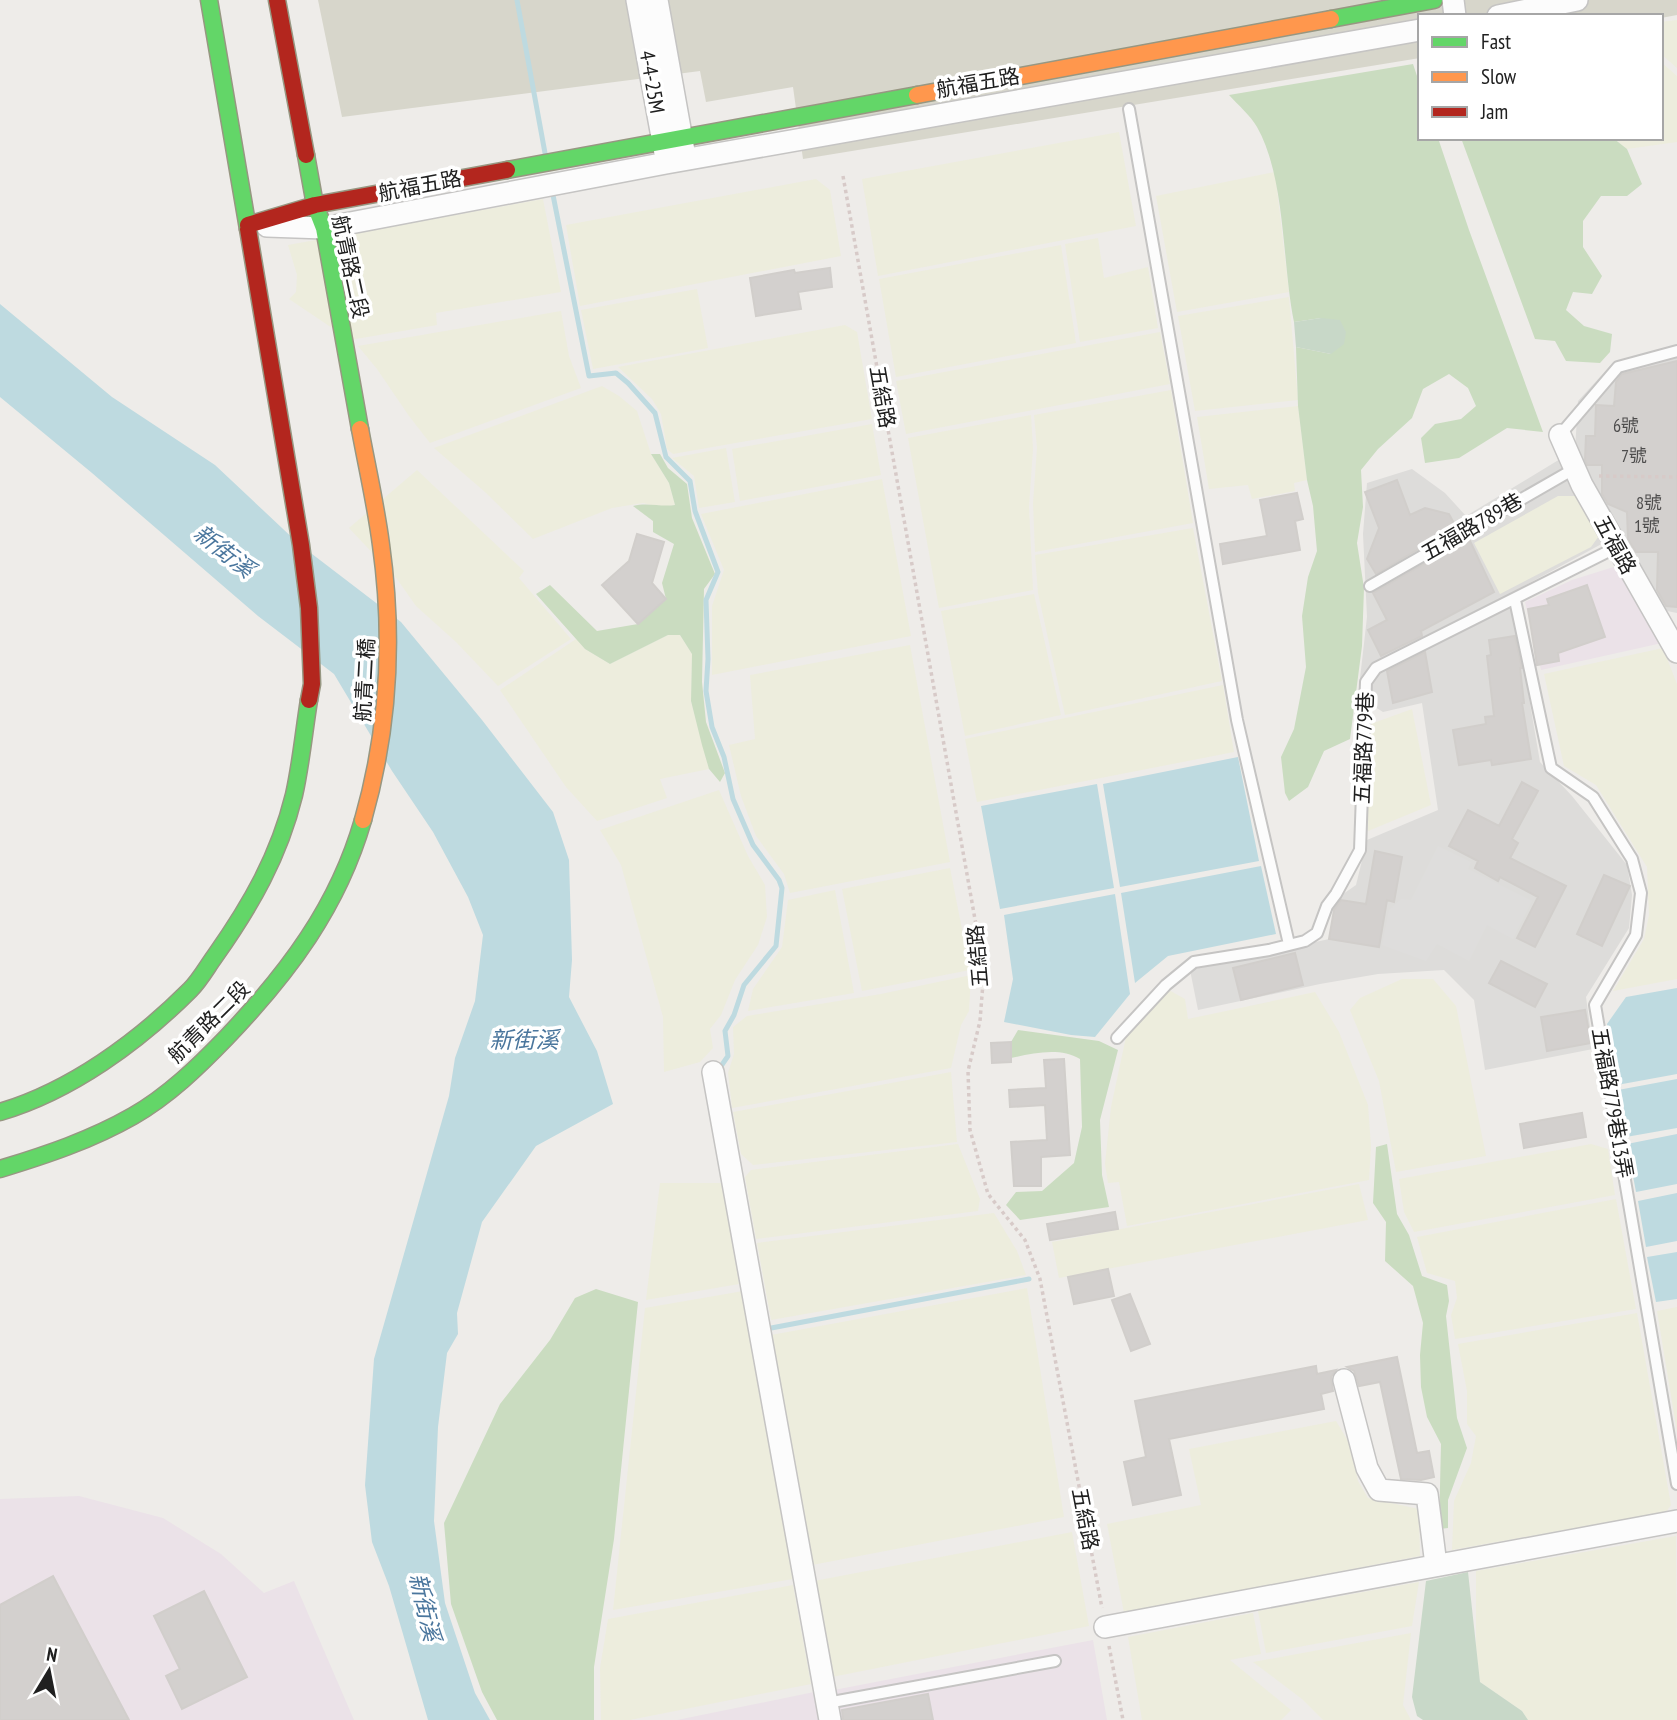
<svg xmlns="http://www.w3.org/2000/svg" width="1677" height="1720" font-family="'PT Sans Narrow','Noto Sans TC',sans-serif">
	<rect width="100%" height="100%" fill="#eeece9"/>
	<path fill="#dddcda" d="M1677 347V613L1662 610 1620 534 1511 593 1540 762 1572 796 1627 865 1632 895 1629 928 1586 997 1593 1049 1485 1070 1474 1000 1444 970 1378 974 1320 984 1198 1010 1190 970 1329 939 1336 899 1356 885 1367 840 1438 810 1422 703 1383 712 1358 696 1367 617 1363 534 1367 483 1412 469 1445 493 1466 516 1575 450 1578 401 1610 366Z"/>
	<path fill="#ebe2e8" d="M1620 565 1662 643 1541 670 1525 602 1572 580Z
		M79 1496 163 1518 221 1554 264 1593 294 1581 354 1720H0V1499Z
		M1093 1640 1107 1720H839L834 1690Z
		M814 1692 819 1720H677Z"/>
	<path fill="#d7d6cb" d="M318 0H1677V15L1661 18V16H1420V58L803 159 793 87 706 102 700 71 342 117Z"/>
	<path fill="#ededdd" d="M1677 20V68L1661 54V22Z
		M1661 62 1677 76V142L1627 149 1613 138H1661Z
		M1119 132 1136 226 878 276 862 179Z
		M1275 172 1289 292 1177 312 1156 196Z
		M816 179 830 190 841 256 580 306 566 225Z
		M543 199 561 292 436 313 437 325 350 340 289 299 296 292 297 275 288 245Z
		M1098 238 1104 278 1148 267 1158 328 1080 342 1065 244Z
		M1061 245 1076 343 896 377 879 279Z
		M697 289 708 348 593 369 581 310Z
		M1289 297 1298 400 1195 411 1178 316Z
		M561 311 569 356 581 388 430 443 409 416 377 369 358 346Z
		M845 325 857 332 872 419 673 454 667 449 661 414 652 399 618 367Z
		M1160 332 1170 384 906 434 896 381Z
		M602 386 619 396 637 411 651 454 669 483 675 505 660 507 643 503 612 508 533 539 485 492 434 448Z
		M1171 390 1193 523 1035 552 1033 503 1037 448 1034 415Z
		M1298 406 1307 480 1294 483 1295 491 1252 499 1248 485 1209 489 1197 417Z
		M1031 415 1033 449 1029 507 1033 590 939 608 908 438Z
		M872 424 881 475 740 501 732 449Z
		M726 448 735 502 699 508 694 476 672 458Z
		M417 470 524 571 519 578 571 639 498 686 456 642 416 606 397 579 349 528Z
		M882 479 911 636 712 675V606L724 570 701 514Z
		M1558 496H1576L1601 533 1591 547 1500 594 1474 543Z
		M1193 528 1222 681 1065 715 1038 593 1035 555Z
		M1034 594 1061 715 965 736 941 611Z
		M668 635H680L692 654 691 702 709 769 660 779 667 798 597 821 566 787 500 690 576 639 585 649 610 664Z
		M910 645 950 862 790 893 784 874 756 836 741 796 729 745 755 739 750 675Z
		M1663 648 1677 684V979L1613 991 1644 939 1649 915 1647 867 1596 785 1564 766 1544 674Z
		M1223 685 1234 752 977 802 965 739Z
		M1412 709 1431 805 1368 831V725Z
		M719 790 748 856 765 885 767 917 758 945 735 980 721 1015 710 1029 713 1048 700 1062 664 1072 663 1017 621 865 600 830Z
		M950 868 970 970 862 991 842 889Z
		M835 890 854 993 748 1011 753 989 782 947 788 900Z
		M971 975 969 1011 961 1025 951 1068 732 1108 728 1073 734 1054 733 1027 747 1016 881 994Z
		M1402 979H1433L1456 1006 1486 1156 1396 1172 1379 1081 1350 1010 1360 998Z
		M1167 989 1185 999 1188 1019 1315 992 1339 1032 1368 1105 1371 1146 1369 1180 1127 1226 1119 1182 1108 1183 1105 1164 1111 1107 1126 1037Z
		M951 1072 957 1142 753 1165 741 1154 733 1112Z
		M958 1144 980 1199 978 1211 756 1239 745 1177 751 1170Z
		M1591 1144 1608 1149 1615 1195 1414 1232 1404 1212 1399 1179Z
		M660 1183H723L739 1284 646 1300Z
		M1359 1184 1368 1220 1059 1278 1052 1242Z
		M1616 1199 1636 1309 1455 1339 1451 1315 1457 1298 1455 1281 1427 1273 1417 1237Z
		M994 1213 1017 1251 1026 1275 771 1320 757 1243Z
		M1027 1288 1064 1517 812 1565 771 1335Z
		M743 1291 793 1579 613 1610 645 1308Z
		M1677 1307V1432L1657 1311Z
		M1637 1313 1671 1505 1666 1512 1452 1550 1454 1501 1471 1463 1476 1436 1467 1424V1391L1458 1344Z
		M1336 1421 1351 1446 1358 1481 1368 1498 1419 1509 1420 1556 1124 1613 1107 1524 1201 1505 1189 1449Z
		M1072 1532 1089 1626 832 1677 814 1581Z
		M1676 1536 1677 1720H1528L1522 1711 1480 1682 1476 1646V1571Z
		M1419 1582 1412 1626 1266 1653 1258 1611Z
		M793 1585 811 1684 630 1720H601L600 1668 608 1619Z
		M1253 1613 1261 1654 1230 1660 1291 1710 1281 1720H1142L1128 1637Z
		M1411 1633 1403 1705 1411 1720H1323L1302 1699 1253 1662Z"/>
	<path fill="#cadcc0" d="M1413 64 1420 85V138H1438L1469 230 1543 432 1507 428 1459 458 1425 463 1421 438 1435 424 1461 419 1476 406 1468 388 1449 374 1423 389 1412 418 1378 449 1361 470 1363 507 1357 543 1364 588 1362 646 1350 739 1324 751 1308 787 1289 801 1285 793 1281 757 1294 729 1306 667 1302 616 1308 577 1317 551 1313 506 1307 480 1298 406 1296 347 1331 354 1321 318 1294 322C1282 264 1286 178 1257 127 1251 116 1238 105 1229 95Z
		M1461 138H1613L1627 149 1642 184 1627 196H1601L1583 221V247L1602 276 1592 294 1573 292 1566 310 1584 326 1612 334 1610 352 1600 363 1566 361 1555 341 1535 339Z
		M651 454H660L668 468 687 484 692 518 715 574 704 589 702 682 706 722 725 773 720 782 709 769 702 745 691 701 692 654 680 635H668L610 664 585 649 536 594 550 585 597 631 638 624 666 599 662 583 674 544 653 532V521L633 506C647 502 660 507 675 505L669 483Z
		M1018 1030 1099 1041 1118 1050 1100 1120 1102 1175 1109 1207 1020 1220 1006 1205 1016 1192 1042 1191 1074 1163 1082 1127 1080 1059C1060 1047 1034 1053 1011 1058V1042Z
		M1387 1144 1397 1214 1409 1235 1422 1276 1447 1285 1449 1301 1446 1316 1457 1418 1467 1448 1448 1500V1528L1439 1529 1441 1444 1427 1417 1421 1387 1420 1355 1423 1323 1413 1286 1385 1261 1386 1222 1373 1203 1376 1147Z
		M596 1289 638 1302 614 1539 594 1667V1720H497L482 1692 451 1604 444 1523 500 1404 550 1340 575 1298Z"/>
	<path fill="#c8d8c8" d="M1321 318 1340 320 1346 332 1344 344 1331 354 1296 347 1294 322Z
		M1468 1572 1480 1682 1522 1711 1528 1720H1423L1417 1716 1412 1697 1426 1581Z"/>
	<path fill="#dedddc" d="M1438 846 1471 862 1468 869 1532 901 1513 939 1487 925 1469 961 1437 944 1426 961 1382 945 1389 910 1401 899 1411 900Z"/>
	<path fill="#bedae0" d="M0 304 112 397 215 465 299 544 401 622 482 720 553 812 569 860 572 960 569 997 597 1051 613 1104 536 1146 482 1222 457 1313 458 1334 447 1353 438 1427 434 1521 445 1603 475 1693 490 1720H428L389 1586 372 1542 365 1485 374 1359 449 1096 455 1058 475 1001 483 935 468 897 433 832 392 771 334 674 258 616 92 473 0 397Z
		M1238 757 1259 861 1120 887 1103 784Z
		M1097 784 1114 888 1000 909 981 806Z
		M1261 866 1276 934 1168 956 1135 983 1121 893Z
		M1115 894 1130 994 1095 1037 1071 1035 1004 1022 1013 979 1004 915Z
		M1677 988V1074L1617 1085 1607 1024 1626 997Z
		M1677 1079V1128L1626 1137 1618 1090Z
		M1677 1134V1184L1636 1192 1627 1144Z
		M1677 1193V1241L1646 1247 1638 1201Z
		M1677 1252V1299L1656 1302 1647 1257Z"/>
	<g fill="none" stroke-linecap="round" stroke-linejoin="round">
		<path stroke="#bedae0" stroke-width="5" d="M517 0 545 153
			M552 190 589 376 616 373 628 383 655 413 666 457 690 481 695 511 718 572 706 600 708 659 706 691 712 727 724 757 733 799 753 845 779 880 782 888 776 946 744 985 734 1015 725 1031 728 1056 719 1069
			M766 1327V1329L1029 1279"/>
	</g>
	<path fill="#d3d0ce" stroke="#d1cecb" stroke-width="2" d="M830 268 832 287 798 292 801 309 756 316 750 278 794 270 795 273Z
		M1677 361V607L1666 606 1657 590 1658 552H1636L1628 539 1627 512 1608 504 1602 494V465H1587L1585 460 1586 436H1595L1596 405 1614 406 1616 382 1622 374Z
		M1397 480 1410 515 1425 508 1449 514 1456 527 1376 574 1367 559 1379 528 1365 492Z
		M1297 493 1303 519 1295 521 1300 550 1223 564 1220 544 1267 536 1260 500Z
		M637 534 664 542 652 583 666 599 638 624 602 585 629 561Z
		M1464 541 1465 544 1470 541 1494 592 1421 631 1422 636 1381 656 1368 630 1387 620 1373 593Z
		M1587 585 1605 637 1558 653 1559 661 1537 665 1528 609 1549 605 1547 599Z
		M1515 636 1522 668H1520L1524 703H1522L1531 759 1492 765 1491 760 1459 765 1453 730 1486 724 1485 717 1494 716 1487 656 1491 655 1489 640Z
		M1425 652 1432 692 1393 703 1387 671Z
		M1522 782 1538 791 1512 839 1518 843 1510 858 1566 886 1535 947 1517 938 1538 897 1500 877 1498 881 1475 868 1478 861 1449 846 1468 810 1499 826Z
		M1375 851 1402 857 1394 902 1387 900 1379 947 1329 939 1334 910 1341 900 1366 904Z
		M1604 875 1630 886 1602 946 1577 934Z
		M1295 953 1303 985 1241 1000 1233 968Z
		M1501 961 1547 984 1535 1007 1489 983Z
		M1585 1010 1591 1043 1547 1051 1541 1017Z
		M1011 1042V1062L992 1063 991 1043Z
		M1064 1059 1070 1155 1041 1157V1186H1014L1011 1142 1047 1140 1045 1105 1010 1107 1009 1090 1046 1088 1044 1060Z
		M1582 1113 1586 1137 1524 1148 1520 1124Z
		M1115 1212 1118 1229 1050 1240 1047 1224Z
		M1108 1269 1114 1296 1074 1304 1068 1277Z
		M1130 1294 1150 1344 1131 1351 1112 1300Z
		M1397 1357 1417 1453 1429 1451 1434 1477 1421 1480 1401 1479 1380 1382 1359 1386 1354 1371 1347 1367Z
		M1316 1366 1317 1374 1336 1370 1331 1377 1333 1391 1321 1394 1324 1409 1169 1439 1181 1495 1133 1505 1124 1462 1146 1457 1135 1401Z
		M53 1576 129 1720H0V1605Z
		M204 1591 247 1677 182 1709 166 1676 180 1669 154 1616Z
		M928 1694 933 1720H843L842 1710Z"/>
	<g fill="none" stroke-linecap="round" stroke-linejoin="round">
		<defs>
			<path id="lane" d="M1129 109 1237 720 1289 944
				M1560 435 1618 367 1677 351
				M1370 586 1574 469
				M1515 600 1551 768 1593 797 1632 859 1641 893 1636 935 1595 1005 1677 1484
				M1117 1038 1166 985 1194 962 1269 950 1305 941 1317 933 1327 906 1336 894 1360 850 1366 682 1376 668 1617 547
				M827 1703 1055 1661"/>
			<path id="street" d="M637 0 665 153
				M657 0 684 151
				M1453 0 1455 16
				M1498 16 1577 0
				M267 226 324 228 666 163 1420 30
				M1560 435 1582 485 1677 652
				M713 1072 830 1720
				M1344 1380 1367 1468 1379 1490 1427 1494 1436 1565
				M1105 1627 1677 1521"/>
			<path id="fast" d="M209 0 248 229
				M1331 19 1434 0
				M306 155 315 205 324 228 360 429
				M507 170 917 95
				M0 1112C71 1091 138 1042 190 990 200 980 207 967 215 956 251 905 279 856 294 795 301 764 304 731 309 700
				M0 1169C46 1155 91 1140 133 1116 168 1096 198 1067 226 1038 288 973 338 907 363 820"/>
			<path id="slow" d="M917 95 1331 19
				M360 429C367 467 376 506 381 545 394 638 389 729 363 820"/>
			<path id="jam" d="M277 0 306 155
				M248 225 315 205 507 170
				M248 229 301 545 309 608 312 684 309 700"/>
		</defs>
		<use href="#lane" stroke="#c5c4c3" stroke-width="14"/>
		<use href="#street" stroke="#c5c4c3" stroke-width="24"/>
		<use href="#fast" stroke="#979782" stroke-width="19"/>
		<use href="#slow" stroke="#979782" stroke-width="19"/>
		<use href="#jam" stroke="#979782" stroke-width="19"/>
		<path stroke="#d7cac8" stroke-width="3.5" stroke-dasharray="3.5 3.5" stroke-linecap="butt" d="M843 176 984 970 980 1021 968 1071 970 1130 988 1194 1025 1240 1040 1279 1102 1608
			M1599 476 1677 477
			M1109 1646 1123 1720"/>
		<use href="#lane" stroke="#fcfcfc" stroke-width="10"/>
		<use href="#street" stroke="#fcfcfc" stroke-width="21"/>
		<use href="#fast" stroke="#63d668" stroke-width="16"/>
		<use href="#slow" stroke="#ff974d" stroke-width="16"/>
		<use href="#jam" stroke="#b3261e" stroke-width="16"/>
	</g>
	<g text-anchor="middle" stroke-width="7" stroke-linejoin="round" paint-order="stroke">
		<g font-size="18" fill="#4d4c4c">
			<text x="1626" y="432">6號</text>
			<text x="1634" y="462">7號</text>
			<text x="1649" y="509">8號</text>
			<text x="1647" y="532">1號</text>
		</g>
		<g font-size="21" fill="#202020" stroke="#fff">
			<text transform="translate(652 82) rotate(80)" y="7">4-4-25M</text>
			<text transform="translate(978 83) rotate(-10)" y="7">航福五路</text>
			<text transform="translate(420 186) rotate(-11)" y="7">航福五路</text>
			<text transform="translate(350 267) rotate(78)" y="7">航青路二段</text>
			<text transform="translate(882 397) rotate(80)" y="7">五結路</text>
			<text transform="translate(1472 527) rotate(-30)" y="7">五福路789巷</text>
			<text transform="translate(1615 545) rotate(61)" y="7">五福路</text>
			<text transform="translate(365 680) rotate(-87)" y="7">航青二橋</text>
			<text transform="translate(1364 748) rotate(-88)" y="7">五福路779巷</text>
			<text transform="translate(978 956) rotate(-95)" y="7">五結路</text>
			<text transform="translate(209 1022) rotate(-45)" y="7">航青路二段</text>
			<text transform="translate(1612 1103) rotate(80)" y="7">五福路779巷13弄</text>
			<text transform="translate(1085 1519) rotate(79)" y="7">五結路</text>
		</g>
		<g font-size="23" font-style="italic" fill="#4a769d" stroke="#fff">
			<text transform="translate(224 551) rotate(38)" y="8">新街溪</text>
			<text x="524" y="1048">新街溪</text>
			<text transform="translate(425 1607) rotate(77)" y="8">新街溪</text>
		</g>
	</g>
	<rect x="1418" y="14" width="245" height="126" fill="#ffffff" stroke="#a6a6a6" stroke-width="2"/>
	<rect x="1432" y="37" width="35" height="10" fill="#63d668" stroke="#a6a6a6" stroke-width="2"/>
	<text x="1481" y="49" font-size="21" fill="#202020">Fast</text>
	<rect x="1432" y="72" width="35" height="10" fill="#ff974d" stroke="#a6a6a6" stroke-width="2"/>
	<text x="1481" y="84" font-size="21" fill="#202020">Slow</text>
	<rect x="1432" y="107" width="35" height="10" fill="#b3261e" stroke="#a6a6a6" stroke-width="2"/>
	<text x="1481" y="119" font-size="21" fill="#202020">Jam</text>
	<g transform="translate(49 1671) rotate(10)" stroke="#ffffff" stroke-width="5" paint-order="stroke">
	<path d="M0-5L12 26L0 18L-12 26Z" fill="#202020"/>
	<text y="-10" font-size="19" font-weight="bold" text-anchor="middle" fill="#202020">N</text>
	</g>
</svg>
